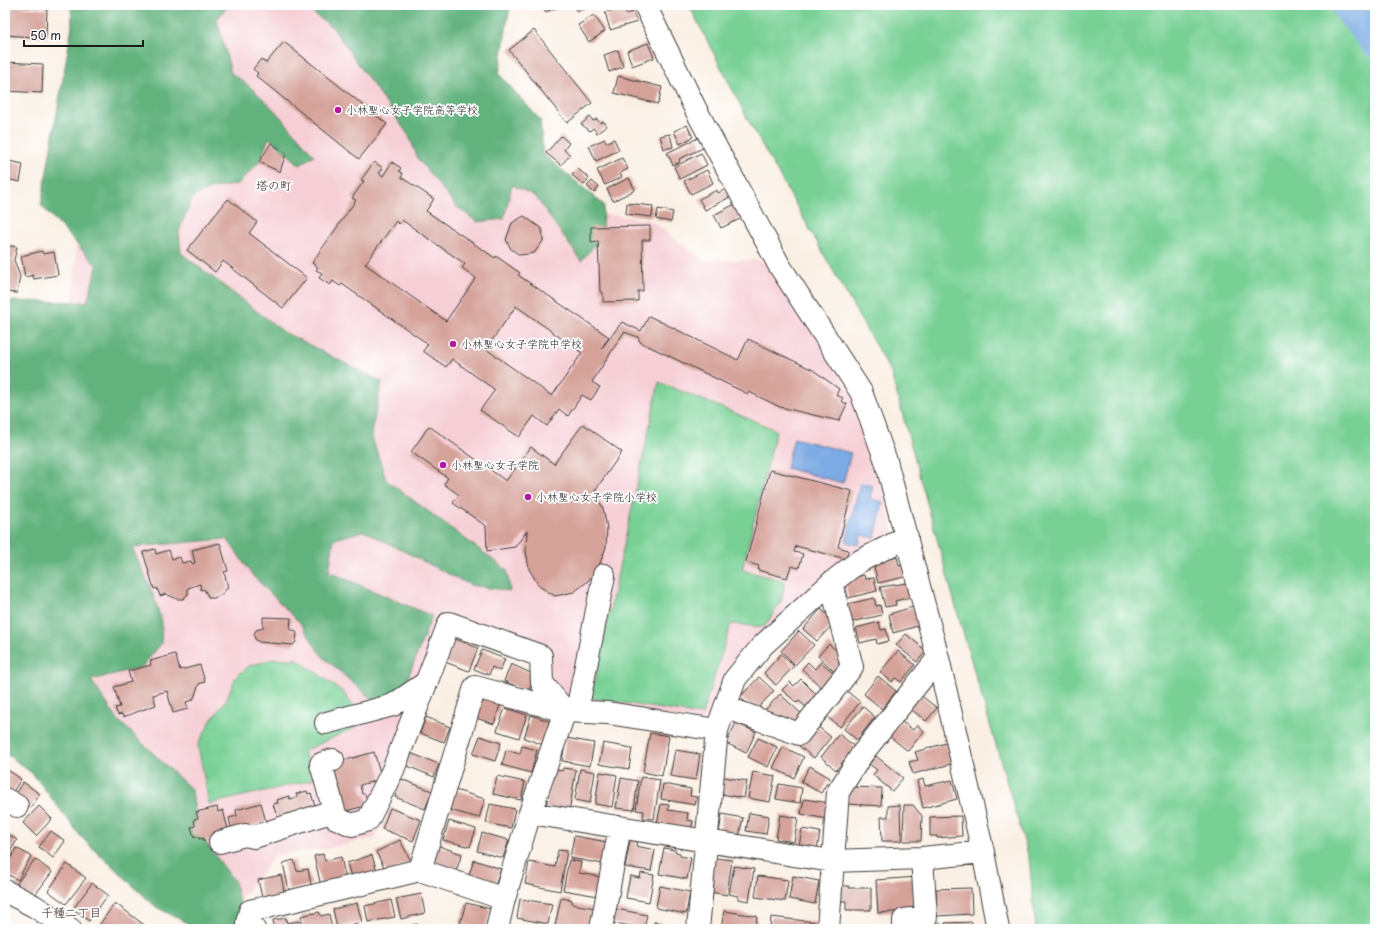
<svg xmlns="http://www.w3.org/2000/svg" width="1380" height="934" font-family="'Playpen Sans','Klee One',sans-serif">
	<rect width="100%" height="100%" fill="#fff"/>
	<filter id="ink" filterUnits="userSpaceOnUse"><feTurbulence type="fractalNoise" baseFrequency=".025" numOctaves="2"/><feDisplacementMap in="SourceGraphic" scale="8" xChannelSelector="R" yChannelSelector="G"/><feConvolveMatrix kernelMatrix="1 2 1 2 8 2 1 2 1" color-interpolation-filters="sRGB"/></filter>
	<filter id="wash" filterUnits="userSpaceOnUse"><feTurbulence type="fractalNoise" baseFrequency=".012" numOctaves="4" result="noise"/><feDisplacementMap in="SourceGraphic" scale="16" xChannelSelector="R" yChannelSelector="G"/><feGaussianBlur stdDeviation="0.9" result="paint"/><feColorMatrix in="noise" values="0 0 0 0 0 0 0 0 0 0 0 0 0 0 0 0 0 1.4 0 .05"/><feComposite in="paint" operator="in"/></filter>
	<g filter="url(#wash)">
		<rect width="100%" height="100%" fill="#faefe3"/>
		<path fill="#f6cfd6" d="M193 5H337L544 199 604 214 650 220 705 261 758 260 774 267 862 412 894 532 757 640 718 687 711 716 701 721 573 703 552 683 547 652 458 616 375 839 361 840 330 848 276 855 239 901 51 774 70 326 76 260 77 204Z"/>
		<path fill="#78d095" stroke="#4a7658" d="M689 5H1375V929H1036L1029 858 962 629 891 373 749 122Z
			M659 382 776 430 742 570 785 581 781 602 764 627 731 624 702 715 591 698Z
			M273 659H297L343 692 362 718 356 727 304 751 312 780 209 804 198 745 210 722 226 700 236 677 249 666Z"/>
		<path fill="#62b27e" stroke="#3f674d" d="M71 5H229L217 19 231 73C264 94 288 126 314 155L300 165 269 138 259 162 238 184 210 189 193 197 179 231 181 253 284 332 382 382 371 434 386 480 507 570 510 591 470 585 364 531 334 539 329 572 432 616 402 693 377 704 322 656 300 623 254 577 227 539 132 547 153 594 162 622 161 644 142 667 91 680 118 720 192 790 198 832 235 882 243 920 231 929H199L156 907 82 838 32 773 5 753V301L87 302 97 266 41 205 72 26Z
			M302 5H510L499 74 540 120 543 154 604 205 601 238 581 261 535 196 512 185 504 219 477 222 456 206 418 159 409 136 332 27Z"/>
		<path fill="#7baae4" stroke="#4c6380" d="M794 438 851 453 843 483 786 468Z
			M860 483 873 486 870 499 883 502 875 538 861 535 859 545 846 542Z"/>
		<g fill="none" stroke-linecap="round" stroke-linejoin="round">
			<path stroke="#7baae4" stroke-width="29" d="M1345 5 1375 43"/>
		</g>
		<g id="blocks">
			<path fill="#d5a29a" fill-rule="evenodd" d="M543 5H564L545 12Z
				M575 5H593L594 6 577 11Z
				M5 6 47 9 46 38 5 35Z
				M624 6 626 14 633 12 637 22 610 30 605 12Z
				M594 15 605 31 589 42 578 25Z
				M534 30 592 103 567 123 509 50Z
				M284 42 387 124 359 159 256 76 258 73 253 69 261 59 266 63Z
				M648 43 654 58 632 66 627 51Z
				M618 50 623 67 609 72 604 55Z
				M5 62 43 64 42 93 5 91Z
				M618 76 662 87 658 104 614 93Z
				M590 117 593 121 597 119 600 123 603 121 607 126 597 133 593 128 590 131 581 124Z
				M687 125 693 137 680 144 674 131Z
				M670 134 673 147 664 149 660 136Z
				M561 136 569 143 564 150 570 155 561 165 546 153Z
				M698 138 703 148 679 159 680 162 673 165 667 153Z
				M605 139 606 143 614 139 619 150 596 161 589 146Z
				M271 143 286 153 280 172 259 162Z
				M701 153 707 165 680 179 674 167Z
				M622 158 628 169 620 173 622 177 605 185 597 170Z
				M5 160 23 164 20 182 10 180 9 183H5Z
				M374 162 383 168 379 173 383 176 392 162 401 168 399 171 403 174 401 177 434 199 426 211 495 258 496 256 520 273 518 275 609 337 601 349 622 322 641 331 649 316 738 360 748 339 813 370 839 389 836 395 843 398 841 401 847 404 839 421 780 407 749 392 748 394 640 342 638 337 624 332 592 382 600 387 591 400 582 395 568 416 559 409 547 426 534 416 519 437 480 410 495 390 452 359 446 367 423 351 428 344 342 284 340 286 333 281 330 285 319 278 322 273 316 270 318 267 312 263 356 200 352 198 364 181 361 180ZM402 220 465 264 462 268 476 278 446 321 365 264 396 221 399 224ZM516 306 582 353 552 396 486 349Z
				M578 169 589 178 584 185 572 175Z
				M707 170 713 183 691 194 684 181Z
				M629 178 635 190 613 201 607 189Z
				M592 181 599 187 594 193 587 186Z
				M726 189 730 197 705 210 699 199 717 190 718 193Z
				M228 199 257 222 249 233 307 278 283 308 223 261 215 272 187 250Z
				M627 203 653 206 652 217 626 214Z
				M735 204 742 218 721 228 714 215Z
				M658 209 673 212 671 222 656 219Z
				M524 216 542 229 543 241 534 253 520 255 511 249 506 240 512 223Z
				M650 226V240H642L643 291H638V301L603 302V292H600L598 241 591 242V227Z
				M5 245 17 247 14 260 20 276 17 293 5 292Z
				M42 251 43 254 54 252 58 275 34 279 33 275 25 277 21 256Z
				M583 424 622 452 594 492 603 508 607 528 606 547 599 566 588 581 574 592 555 596 539 586 529 569 526 551 527 531 515 547 487 551 486 526 453 503 459 495 444 484 448 478 411 452 429 426 506 481 531 447 554 464Z
				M770 470 852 491 838 547 848 550 846 559 796 546 794 552 803 554 799 568 791 566 787 578 758 570 759 566 746 562Z
				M220 543 228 571 224 572 228 587 222 594 214 598H209L204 589 201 590 200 584 188 588V594L183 599H177L166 594 160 596 157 588 154 589 143 552 155 549 156 554 169 550 172 559 180 557 182 563 191 561 192 564 195 563 192 550Z
				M897 557 899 566 906 564 909 576 878 583 873 563Z
				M864 575 865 579 874 578 877 591 848 598 844 580Z
				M907 583 911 597 895 601 896 605 885 607 880 587Z
				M874 598 876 606 880 605 882 615 852 622 848 604Z
				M913 607 918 626 893 633 889 614Z
				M821 609 835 622 817 641 803 629Z
				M263 617 291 618 290 630H294L297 633 296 642 293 645 259 642 255 639 254 634 256 630 263 628Z
				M879 622 881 630 886 629 889 641 877 644 876 639 860 643 856 628Z
				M799 631 814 645 795 665 781 651Z
				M906 634 926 651 917 662 896 645Z
				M455 639 478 648 469 671 445 662Z
				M829 644 847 660 835 672 818 656Z
				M482 650 505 659 500 671 492 667 489 675 474 669Z
				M898 651 915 665 901 682 895 678 892 682 880 672Z
				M175 654 180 670 200 665 205 682 199 684 193 700 186 702 188 709 173 713 167 691 153 695 156 705 123 717 122 714 118 715 115 708 120 707 114 687 131 682 128 671 151 665 150 661Z
				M781 654 794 666 776 685 764 673Z
				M808 662 815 669 821 662 836 675 823 689 802 669Z
				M511 664 535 675 528 692 504 681Z
				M878 676 896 691 882 709 864 694Z
				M759 677 774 691 755 711 740 697Z
				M801 679 817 695 806 707 799 701 797 703 782 690 790 682 794 686Z
				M847 691 860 702 840 727 826 716Z
				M780 694 804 716 797 724 791 719 787 723 777 714 774 718 765 710Z
				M919 694 937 708 926 721 908 707Z
				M480 695 501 702 494 724 473 717Z
				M863 707 875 717 857 740 844 729Z
				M505 708 527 715 519 738 497 731Z
				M531 715 552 722 544 745 524 738Z
				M426 717 450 727 444 742 420 733Z
				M901 721 913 730 917 725 924 731 908 751 889 736Z
				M736 723 756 732 746 753 726 743Z
				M816 725 831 737 814 758 799 746Z
				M650 733 669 736 662 776 643 772Z
				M839 734 855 747 836 770 821 757Z
				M480 736 501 743 495 761 473 754Z
				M566 738 594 743 590 766 562 761Z
				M758 738 777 747 768 767 748 757Z
				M603 743 632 748 629 769 599 764Z
				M946 743 951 764 913 774 909 762 918 760 915 752Z
				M522 746 537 750 531 773 502 765 506 750 520 754Z
				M783 747 804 757 794 778 773 768Z
				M675 750 700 754 696 780 670 776Z
				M374 752 382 779 360 785 362 794H365L369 805 342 812 328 765Z
				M410 753 439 764 434 777 405 765Z
				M876 756 903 778 892 791 873 775 877 770 869 764Z
				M810 766 830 778 821 793 801 782Z
				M5 768 21 779 11 795 5 791Z
				M563 768 576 770 569 812 546 808 552 769 562 771Z
				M580 769 595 772 590 803 575 800Z
				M600 772 617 775 612 807 595 804Z
				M753 772 775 776 770 802 748 798Z
				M497 776 525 782 521 800 493 794Z
				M641 777 660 780 654 819 643 818 644 811 636 810Z
				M724 777 747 781 744 798 721 794Z
				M621 778 638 781 634 810 616 808Z
				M401 779 432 791 425 809 395 797Z
				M923 779 925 786 952 780 957 799 923 808 917 781Z
				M23 782 40 794 31 808 13 797Z
				M663 784 691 789 690 796 697 797 695 805 661 799Z
				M779 784 802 788 800 803 776 799Z
				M849 787 882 788 881 806 848 804Z
				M452 789 485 799 479 818 446 809Z
				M307 791 308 794 311 793 316 810 279 822 273 804 278 803 277 800 289 796 290 799 297 797 296 794Z
				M804 799 830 803 827 819 801 814Z
				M261 803 266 822 232 831 229 818 237 816 236 810Z
				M490 804 515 809 511 828 486 823Z
				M661 804 669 805 668 810 688 813 687 820 693 821 691 830 657 824Z
				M900 805 901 841H882L881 817H888V806Z
				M904 805H913L922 816 921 841H903Z
				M39 806 52 819 36 836 23 823Z
				M217 807 218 812 223 810 228 829 226 836 204 841 203 838 199 839 198 836 194 837 191 827 195 826 194 819 198 818 196 812Z
				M390 808 421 820 413 841 382 829Z
				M749 813 769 816 766 834 746 831Z
				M722 814 743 818 739 836 719 833Z
				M780 815 798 818 794 842 776 839Z
				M961 816 962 836 937 838V836H930V817Z
				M449 821 476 829 470 847 443 840Z
				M802 829 820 832 817 850 799 847Z
				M51 831 65 841 53 858 39 847Z
				M5 832 17 840 5 860Z
				M482 833 509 840 503 858 477 851Z
				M574 836 607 842 603 864 570 858Z
				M631 836 638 837 636 846 655 850 651 871 625 867Z
				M400 840 411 861 387 873 376 852Z
				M436 845 462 854 455 874 429 866Z
				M16 848 31 856 18 880 5 873V869Z
				M664 848 675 850V852L680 853V856L691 858 687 879 659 874Z
				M558 850 567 851 560 891 525 884 529 862 555 867Z
				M323 854 325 861 341 857 346 880 321 886 314 856Z
				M372 855 377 872 352 880 347 863Z
				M714 858 732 860 727 895 710 892Z
				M35 859 52 872 32 899 15 886Z
				M294 860 297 871 308 869 311 885 289 890 283 863Z
				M474 860 501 869 494 889 467 881Z
				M569 860 581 862 579 873 601 877 598 896 563 890Z
				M67 864 86 878 66 904 48 891Z
				M734 866 754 869 749 901 738 899V896L729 894Z
				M641 873 654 875 649 902 626 898 630 876 640 878Z
				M281 875 285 896 263 901 258 880Z
				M758 876 788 880 785 901 755 897Z
				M793 876 819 881 815 904 789 899Z
				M918 877 920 910 878 913 876 880Z
				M92 883 108 895 89 921 73 909Z
				M660 886 690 892 686 914 656 908Z
				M839 886H849V888H871V910H846V901H839Z
				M971 888 972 914 937 916 936 889Z
				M421 894 425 913 401 919 396 899Z
				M561 898 572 900V904L595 908 592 929H571L555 926Z
				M520 899 552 904 548 924 517 918Z
				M391 900 395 917 368 922 365 906Z
				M115 903 147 927 146 929 97 928Z
				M357 903 362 922 337 928 333 909Z
				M466 903 491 909 485 929 460 923Z
				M616 909 647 915 644 928 613 923Z
				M724 911 757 916 755 929H721Z
				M319 912 321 916 329 914 332 929H304L301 916Z
				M771 917 815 922 814 929H770Z
				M286 918 287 923 299 921 300 929H274L273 920Z
				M654 922 687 928V929H653Z
				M972 922 973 929H946L945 923Z
				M941 923V929H909V924Z
				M417 924 418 929H398V928Z
				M430 924 444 929H428Z"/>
		</g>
	</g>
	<g filter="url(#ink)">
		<use href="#blocks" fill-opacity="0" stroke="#3d3c3a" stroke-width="1"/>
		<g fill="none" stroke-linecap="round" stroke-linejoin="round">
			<defs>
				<path id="minor" d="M645 5 696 110 779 265 861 392 886 461 938 658 983 852 998 929
					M725 707 799 734 852 667 831 583
					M577 711 604 575
					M326 723 393 705 427 682
					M333 760 321 764 336 818 352 825 368 820 393 770 449 623 541 656 542 683 565 711 608 713 717 730
					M5 799 17 806
					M220 842 245 835 254 837 330 812 335 813
					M420 870 504 899
					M5 891 34 906 70 929
					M254 929 247 923 250 911 420 870 475 687 565 711 530 813
					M497 929 504 899 530 813 832 861 922 858 983 852
					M601 929 620 827
					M698 929 717 730 735 679 762 646 831 583 858 562 907 537
					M828 929 838 792 862 754 938 658
					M904 929V920L926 917 922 858"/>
			</defs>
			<use href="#minor" stroke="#3d3c3a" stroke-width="24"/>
			<use href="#minor" stroke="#fff" stroke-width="22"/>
		</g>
	</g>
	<g fill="#b5179e" stroke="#fff" stroke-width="1.5">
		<circle cx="338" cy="110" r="4"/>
		<circle cx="453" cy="344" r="4"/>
		<circle cx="443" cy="465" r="4"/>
		<circle cx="528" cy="497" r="4"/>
	</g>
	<g text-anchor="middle" stroke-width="3.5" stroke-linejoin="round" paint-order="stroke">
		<g font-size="11" fill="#1c1c1c" stroke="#fff" text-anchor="start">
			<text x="346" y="114">小林聖心女子学院高等学校</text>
			<text x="461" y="348">小林聖心女子学院中学校</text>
			<text x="451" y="469">小林聖心女子学院</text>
			<text x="536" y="501">小林聖心女子学院小学校</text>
		</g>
		<g font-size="12" font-weight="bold" fill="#5d4b48" stroke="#fff">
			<text x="274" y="190">塔の町</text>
			<text x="71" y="917">千種二丁目</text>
		</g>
	</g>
	<rect width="1380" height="934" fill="none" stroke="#fff" stroke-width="20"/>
	<path d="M24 40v6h119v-6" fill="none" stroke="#1c1c1c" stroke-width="2"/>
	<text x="30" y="40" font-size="12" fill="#1c1c1c" stroke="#ffffff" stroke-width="3" paint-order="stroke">50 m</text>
</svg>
